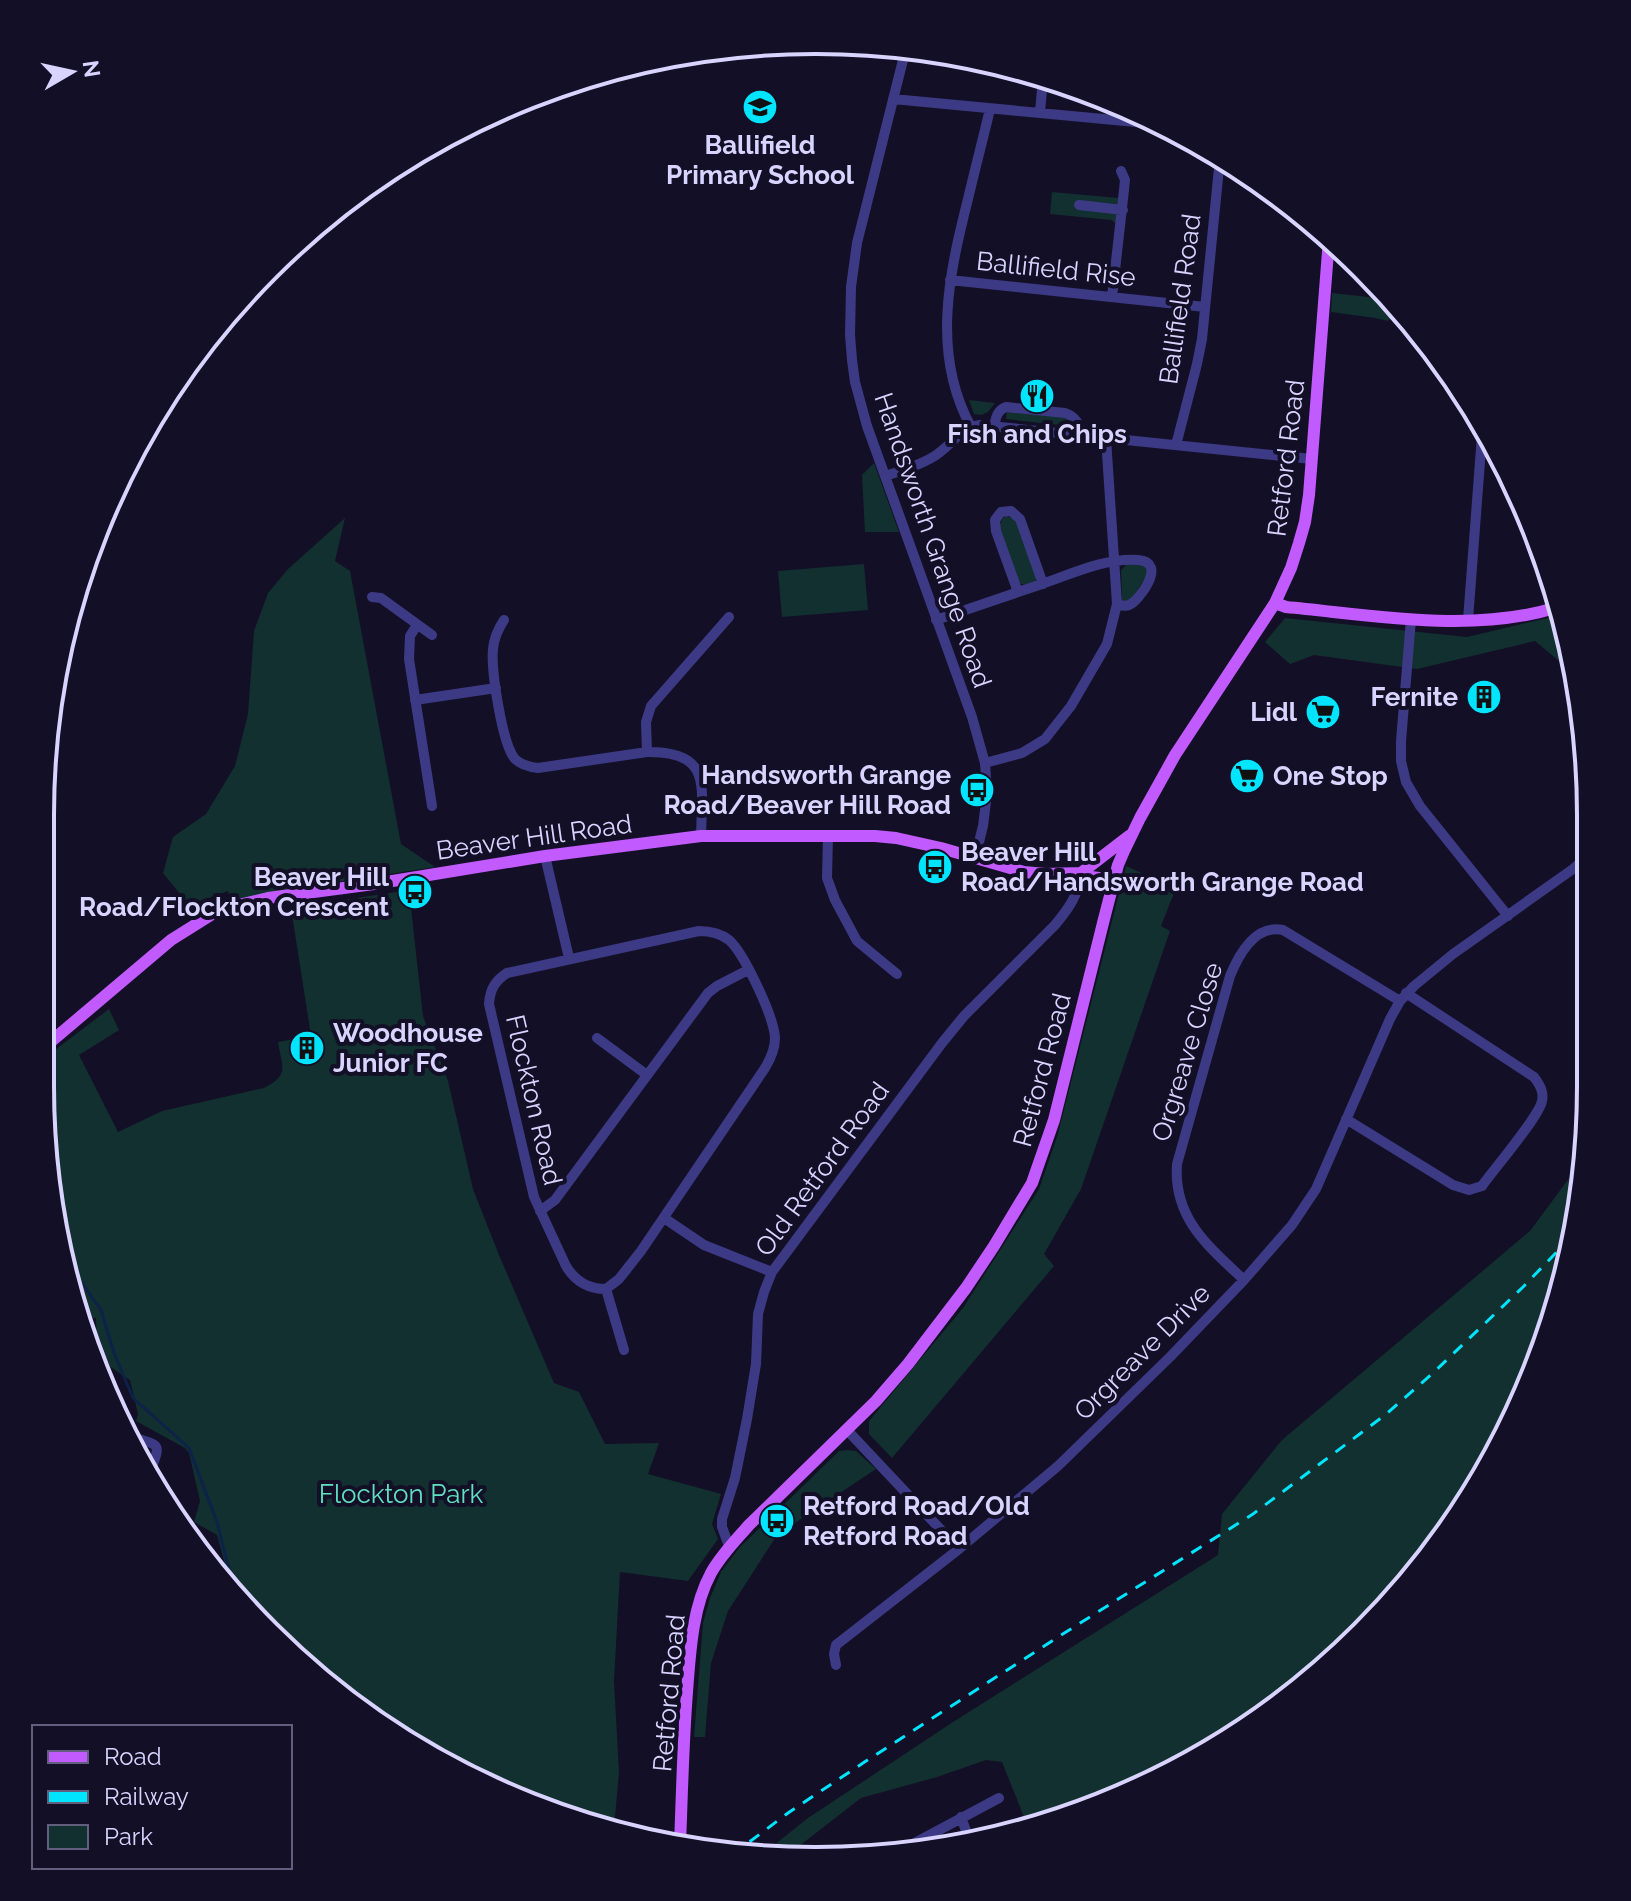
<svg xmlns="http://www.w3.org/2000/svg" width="1631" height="1901" font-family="Raleway,sans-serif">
	<rect width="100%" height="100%" fill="#130f26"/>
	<path fill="#12302f" d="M1052 192 1118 198 1117 224 1111 220 1050 214Z
		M1332 293 1387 299 1392 302 1389 306V310L1393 316 1388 321 1375 318 1331 312Z
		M969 400 995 403 988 412 981 415 974 414Z
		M1007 411 1069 418 1068 426 1006 419Z
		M874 463 899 532H865L862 475Z
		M1006 516 1015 519 1037 576 1035 582 1025 585 1019 583 1000 531C1000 524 1000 520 1006 516Z
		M345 518 335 561 350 571 401 844 435 867 266 893 230 901 228 891 189 905 163 873 173 837 206 814 235 766 248 714 254 631 268 593 288 569Z
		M864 564 868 610 782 617 778 571Z
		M1127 564 1146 565 1148 574 1130 601 1125 602 1122 600 1121 570Z
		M1560 615 1568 658 1559 661 1535 641 1417 669 1314 655 1290 664 1265 642 1285 618 1467 637Z
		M1126 866 1176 888 1161 926 1170 931 1081 1189 1044 1254 1054 1266 892 1458 869 1434V1421L963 1308 1039 1189 1057 1137Z
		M409 890 423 1016 448 1081 473 1189 499 1255 554 1383 579 1392 605 1444 659 1443 648 1474 721 1494 712 1524 718 1539 688 1581 620 1572 614 1681 619 1772 614 1828 519 1802 384 1730 232 1596 229 1592 231 1586 217 1535 194 1522 200 1501 189 1453 185 1448 136 1421 138 1414 130 1380 109 1366 98 1369 96 1318 79 1319 69 1293 67 1258H63L40 1086V1063L43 1059 109 1009 119 1030 79 1055 118 1132 162 1111 264 1088C290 1075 282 1067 278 1042L311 1036 291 908Z
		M1584 1158 1576 1237 1532 1382 1461 1516 1364 1634 1204 1757 1065 1820 1028 1827 1002 1762 986 1760 937 1777 861 1798 785 1857 760 1856 808 1818 953 1722 1218 1555 1222 1514 1282 1440 1530 1231Z
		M847 1450 856 1451 876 1469 777 1535 728 1611 711 1663 705 1737H694L703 1623 710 1598 721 1572 739 1548 839 1451Z"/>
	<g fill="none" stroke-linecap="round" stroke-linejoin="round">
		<path stroke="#0c2248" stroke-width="3" d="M58 1225 70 1241 73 1270 101 1310 114 1353 133 1398 189 1448 217 1522 237 1601"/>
		<path stroke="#3d3a85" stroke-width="10" d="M906 48 857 243 851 287 850 335 852 360 855 382 867 426 972 717 985 763 986 778V802L983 826 975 858
			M893 99 1167 125
			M1040 113 1043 77
			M1079 205 1123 210
			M950 280 1205 307
			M1112 297 1124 190 1125 180 1121 171
			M1400 310H1403
			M994 426C996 418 997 410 1006 407L1065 413C1076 416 1080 426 1083 436
			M971 427C931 354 949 274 968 199 975 169 983 139 990 109
			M1176 445 1197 364 1202 339 1220 158
			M885 476C901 471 918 466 933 457 950 447 960 428 980 425L1312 459
			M1018 592 996 531 995 520 1001 512 1011 511 1020 519 1043 584
			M372 597 381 598 432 635
			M1411 619 1401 741V761L1406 782 1420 806 1508 916
			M504 620C498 629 494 638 493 649 491 670 502 744 515 759 521 765 529 767 538 768L647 752C712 751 702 786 701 836
			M936 620C971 608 1007 596 1042 584 1074 573 1105 558 1138 560 1169 562 1138 602 1129 605 1124 607 1121 605 1117 604
			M1468 620 1483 422
			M417 625 410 636 409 659 432 806
			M415 700 496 688
			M647 752 646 722 651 706 729 617
			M985 763 1022 753 1045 739 1071 706 1107 644 1117 604 1106 438
			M828 836 827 878 835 900 857 941 897 974
			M545 856 569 958
			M699 931C710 931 720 933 729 940 744 953 774 1017 775 1038 775 1049 771 1058 765 1068L641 1251 619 1279 606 1289C588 1289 575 1281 566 1266L534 1197 489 1004C490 989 495 981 507 973Z
			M597 1038 647 1075
			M1346 1119 1453 1185 1469 1190 1482 1186C1494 1169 1539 1117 1542 1101 1544 1092 1540 1085 1534 1077L1406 993
			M540 1211 555 1200 708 993 717 986 748 970
			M664 1218 704 1245 772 1272
			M1244 1280C1208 1246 1173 1218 1177 1164L1230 976C1239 954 1255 924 1283 930L1400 1001
			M606 1289 624 1350
			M847 1430 959 1549
			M131 1437C163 1446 160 1443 150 1473
			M729 1546 722 1527V1519L735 1478 747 1419 756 1364 758 1314 764 1292 772 1272 942 1043 964 1016 1055 925C1069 908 1078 896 1081 873
			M836 1665 834 1654 836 1645 959 1549 1058 1466 1170 1357 1244 1280 1292 1225 1316 1189 1390 1019 1400 1001 1414 986 1453 954 1573 869 1590 854
			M961 1817 969 1839
			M896 1853 999 1798"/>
		<path stroke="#c25bff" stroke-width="12" d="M1275 603 1286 607C1373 615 1473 634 1558 607
			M1081 873 1129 836
			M41 1050 171 940 214 913 234 906 268 898 374 884 545 856 701 836H875L896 838 941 848 1024 872 1045 874 1081 873 1091 877 1115 880
			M680 1845C682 1794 683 1743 687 1692 690 1653 692 1608 711 1573 721 1555 736 1540 749 1525L876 1401 908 1364 966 1288 994 1246 1032 1183 1054 1120 1104 919 1118 865 1124 851 1140 818 1175 755 1275 603 1291 568 1299 543 1305 522 1309 495 1329 239"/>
		<path stroke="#00e5ff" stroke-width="3" stroke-dasharray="12 10" stroke-linecap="butt" d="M732 1855 788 1813 863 1763 1066 1632 1253 1514 1385 1415 1433 1373 1523 1287 1577 1231"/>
	</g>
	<defs>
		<symbol id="school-disc" viewBox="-11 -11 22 22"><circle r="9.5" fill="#00e5ff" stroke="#130f26"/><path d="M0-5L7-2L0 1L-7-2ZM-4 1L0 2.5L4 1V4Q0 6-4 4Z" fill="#111"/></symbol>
		<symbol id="restaurant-disc" viewBox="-11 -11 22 22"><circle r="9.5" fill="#00e5ff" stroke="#130f26"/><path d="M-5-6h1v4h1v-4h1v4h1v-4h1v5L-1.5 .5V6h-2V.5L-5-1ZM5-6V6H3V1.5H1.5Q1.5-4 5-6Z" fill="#111"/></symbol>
		<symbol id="building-disc" viewBox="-11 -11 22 22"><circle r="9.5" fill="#00e5ff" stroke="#130f26"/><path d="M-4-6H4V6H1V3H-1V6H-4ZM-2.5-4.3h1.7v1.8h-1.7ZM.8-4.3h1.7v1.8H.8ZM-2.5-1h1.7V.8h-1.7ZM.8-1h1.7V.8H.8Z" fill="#111"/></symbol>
		<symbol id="supermarket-disc" viewBox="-11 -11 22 22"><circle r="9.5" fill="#00e5ff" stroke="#130f26"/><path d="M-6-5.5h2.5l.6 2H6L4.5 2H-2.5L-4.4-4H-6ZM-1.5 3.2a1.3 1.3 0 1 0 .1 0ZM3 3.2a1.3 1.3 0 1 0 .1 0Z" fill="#111"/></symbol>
		<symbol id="bus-disc" viewBox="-11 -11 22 22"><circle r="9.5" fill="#00e5ff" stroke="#130f26"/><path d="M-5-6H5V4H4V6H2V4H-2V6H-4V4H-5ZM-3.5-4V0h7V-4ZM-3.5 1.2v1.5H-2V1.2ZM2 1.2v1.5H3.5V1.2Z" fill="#111"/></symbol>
	</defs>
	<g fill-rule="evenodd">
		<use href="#school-disc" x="740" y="87" width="40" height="40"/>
		<use href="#restaurant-disc" x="1017" y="376" width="40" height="40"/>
		<use href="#building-disc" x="1464" y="677" width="40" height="40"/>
		<use href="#supermarket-disc" x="1303" y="692" width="40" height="40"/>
		<use href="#supermarket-disc" x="1227" y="756" width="40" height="40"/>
		<use href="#bus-disc" x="957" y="770" width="40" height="40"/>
		<use href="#bus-disc" x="915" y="847" width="40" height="40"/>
		<use href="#bus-disc" x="395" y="872" width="40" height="40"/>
		<use href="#building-disc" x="287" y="1028" width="40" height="40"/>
		<use href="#bus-disc" x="757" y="1501" width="40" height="40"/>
	</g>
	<g text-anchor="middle" stroke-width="8" stroke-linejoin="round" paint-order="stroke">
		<g font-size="26" font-weight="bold" fill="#d9d4ff" stroke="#130f26" text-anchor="end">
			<text x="760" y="154" text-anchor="middle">Ballifield<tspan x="760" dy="30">Primary School</tspan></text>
			<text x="1037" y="443" text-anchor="middle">Fish and Chips</text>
			<text x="1458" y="706">Fernite</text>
			<text x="1297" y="721">Lidl</text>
			<text x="951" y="784">Handsworth Grange<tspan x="951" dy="30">Road/Beaver Hill Road</tspan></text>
			<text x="1273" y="785" text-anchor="start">One Stop</text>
			<text x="961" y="861" text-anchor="start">Beaver Hill<tspan x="961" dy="30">Road/Handsworth Grange Road</tspan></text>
			<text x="389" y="886">Beaver Hill<tspan x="389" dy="30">Road/Flockton Crescent</tspan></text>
			<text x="333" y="1042" text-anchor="start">Woodhouse<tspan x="333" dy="30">Junior FC</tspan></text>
			<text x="803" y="1515" text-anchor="start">Retford Road/Old<tspan x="803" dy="30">Retford Road</tspan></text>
		</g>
		<g font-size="26" fill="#d9d4ff" stroke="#130f26">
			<text transform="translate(1056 269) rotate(6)" y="9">Ballifield Rise</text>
			<text transform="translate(1180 299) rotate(-82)" y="9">Ballifield Road</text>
			<text transform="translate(1286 458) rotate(-83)" y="9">Retford Road</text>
			<text transform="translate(933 540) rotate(71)" y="9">Handsworth Grange Road</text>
			<text transform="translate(534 837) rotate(-8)" y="9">Beaver Hill Road</text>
			<text transform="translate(1187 1052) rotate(-73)" y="9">Orgreave Close</text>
			<text transform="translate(1042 1070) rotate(-75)" y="9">Retford Road</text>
			<text transform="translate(534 1100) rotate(77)" y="9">Flockton Road</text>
			<text transform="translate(822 1169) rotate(-54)" y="9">Old Retford Road</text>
			<text transform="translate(1142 1352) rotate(-45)" y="9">Orgreave Drive</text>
			<text transform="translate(669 1693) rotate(-85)" y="9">Retford Road</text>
		</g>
		<g font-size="26" fill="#5fe0c0" stroke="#130f26">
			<text x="401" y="1503">Flockton Park</text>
		</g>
	</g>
	<path d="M0 0H1631V1901H0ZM815 54H816A761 761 0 0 1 1577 815V1086A761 761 0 0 1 816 1847H815A761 761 0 0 1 54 1086V815A761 761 0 0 1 815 54Z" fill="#130f26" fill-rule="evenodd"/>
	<path fill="none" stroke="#d9d4ff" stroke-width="4" d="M815 54H816A761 761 0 0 1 1577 815V1086A761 761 0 0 1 816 1847H815A761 761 0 0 1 54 1086V815A761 761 0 0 1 815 54Z"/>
	<rect x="32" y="1725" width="260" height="144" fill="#130f26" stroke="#625e7d" stroke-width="2"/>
	<rect x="48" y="1751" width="40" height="12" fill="#c25bff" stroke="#625e7d" stroke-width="2"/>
	<text x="104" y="1765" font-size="24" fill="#d9d4ff">Road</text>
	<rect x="48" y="1791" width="40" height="12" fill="#00e5ff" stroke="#625e7d" stroke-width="2"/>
	<text x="104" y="1805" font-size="24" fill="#d9d4ff">Railway</text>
	<rect x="48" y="1825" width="40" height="24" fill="#12302f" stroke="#625e7d" stroke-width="2"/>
	<text x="104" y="1845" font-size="24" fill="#d9d4ff">Park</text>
	<g transform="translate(72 72) rotate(81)" stroke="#130f26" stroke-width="6" paint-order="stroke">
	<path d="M0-6L14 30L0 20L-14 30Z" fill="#d9d4ff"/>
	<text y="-12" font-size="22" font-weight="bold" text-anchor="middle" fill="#d9d4ff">N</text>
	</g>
</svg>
